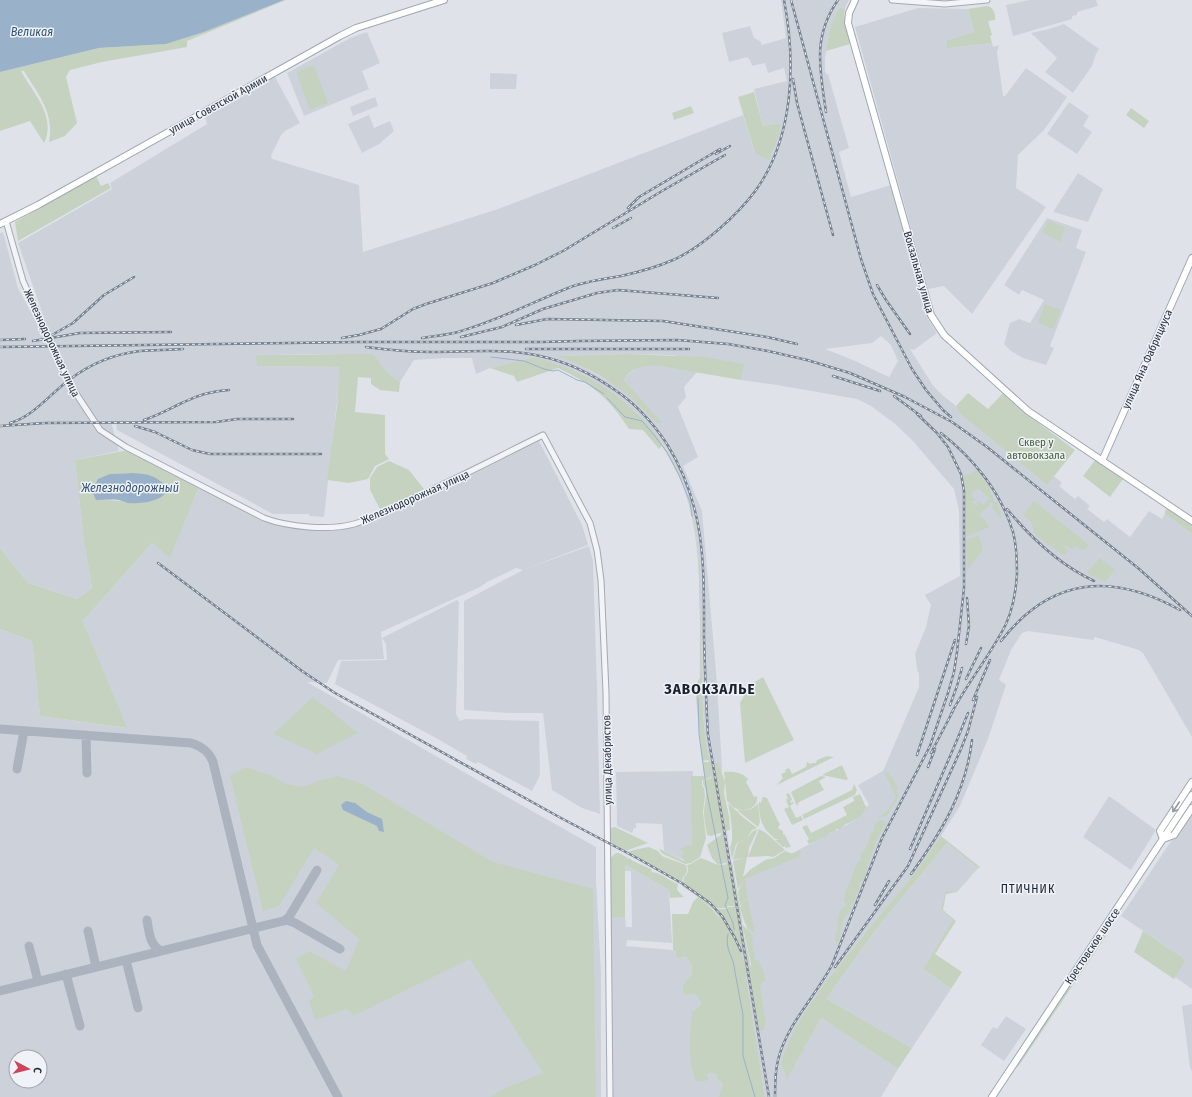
<svg xmlns="http://www.w3.org/2000/svg" width="1192" height="1097" font-family="'Fira Sans Condensed',sans-serif">
	<rect width="100%" height="100%" fill="#dfe3e9"/>
	<path fill="#cdd2da" fill-rule="evenodd" d="M781 0H849L845 8H840L828 37 825 59V70L826 74H828L849 148 839 152 851 197 891 185 928 319 937 333 914 350 910 349 932 384 940 393 956 406 960 414 1047 485 1054 476 1062 483 1059 486 1075 499 1078 496 1090 506 1087 509 1104 522 1107 519 1130 537 1149 511 1162 519 1165 514 1192 534V737L1143 653 1139 650 1095 637 1093 640 1028 631 1022 633 1011 650 999 680 1006 685 988 739 960 806 941 836 915 872 827 980 806 1010 794 1030 787 1078 821 1018 898 1069 881 1097H765L746 976 731 935 737 933 735 916 706 746 701 686 699 564 696 535 687 492 668 451 655 434 636 412 582 374 534 357 490 368 476 374 472 358H448L414 360 400 382 388 373 374 354 257 355V366L341 367 324 517 309 516V514H273L117 430 116 422H111L119 451 75 460 84 541 92 588 77 599 28 583 0 548V233L3 232 18 288 39 327 46 323 18 243 112 189 110 183 207 124 205 116 275 77 300 123 285 131 281 135 271 156 272 159 359 185 363 252 498 209 743 115 755 153 781 123 763 126 754 89 787 81 784 68 768 73 765 63 752 66 750 60 747 57 729 62 722 33 750 26 754 38 760 41 762 45 786 38ZM881 336 891 345 898 361 889 377 853 360 825 349 872 343ZM626 354 673 355 742 374 741 380 777 385 857 399 871 406 894 423 912 440 954 489 959 511 960 576 925 595 931 605 926 627 915 654 917 669 919 674V687L883 771 858 785 869 805 865 807 854 821 739 881 763 1030 750 973V962L742 928V920L731 860 720 783 722 767 716 671 702 511 683 466 698 457 678 407 686 397 684 387 697 372 659 366 647 365 639 367 631 372 625 378 624 380 661 423H656L640 405 615 385 576 363 557 356Z
		M1029 0H1096L1098 6 1077 12V15L1072 16V19L1013 36 1006 5Z
		M918 8 968 9 974 32 947 40 949 48 992 43 993 47 999 45 997 52 1003 96H1005L1026 68 1067 97 1044 130 1018 155 1016 188 1046 207 972 314 944 286 928 289 855 27Z
		M1064 24 1099 49 1096 54 1092 66 1073 93 1045 72 1057 58 1031 33 1049 29Z
		M367 32 380 63 362 71 369 89 304 116 287 73 350 38Z
		M490 73 517 74 516 89H490Z
		M375 97 378 106 353 116 350 107Z
		M1069 102 1089 116 1083 126 1092 132 1077 154 1047 134Z
		M369 115 374 128 390 121 394 131 379 144 362 153 348 124Z
		M1078 173 1103 189 1088 222 1053 212Z
		M1047 218 1082 230 1076 248 1086 252 1050 346 1054 348 1046 365 1023 358 1011 351 1004 344 1010 323 1019 319 1030 323 1044 300 1022 290 1019 295 1004 285Z
		M539 441 582 525 588 545 523 570 516 568 487 582 480 587 381 632 384 659 338 660 327 683 307 682 509 798 596 847V880L601 974V1097H0V629L32 641 40 716 126 728 83 621 152 543 170 557 199 487 263 520 334 528 377 518ZM16 1057H40V1081H16Z
		M589 546 593 561 597 690 600 814 582 808 552 790 543 713H508L464 710V601L523 570Z
		M457 600 459 602 456 714 460 721 465 719 539 721 540 775 532 791 478 762 476 764 466 759 467 756 436 738 335 684 341 661 387 660 386 644 382 638Z
		M693 771 692 850 686 861 664 851 662 824 636 823V828H634L632 833 617 826 616 772Z
		M1109 796 1156 830 1131 870 1083 837Z
		M1192 810V989L1175 977 1186 960 1121 916Z
		M947 843 979 867 957 891 945 893 941 910 954 920 923 969 951 989 912 1048 827 999 836 985 878 927Z
		M625 865 669 890 672 943 627 940 626 946 673 950 681 958 686 957 692 966V973L682 986 683 994 685 995 693 994 698 997 701 1004 697 1008 693 1010 707 1076 708 1074 712 1073 716 1074 717 1079 723 1084 718 1097H612L610 917H625L626 927H632L631 871H625Z
		M1192 1004V1072L1190 1067 1182 1006Z
		M1006 1016 1026 1029 1004 1061 981 1045 993 1027 997 1029Z"/>
	<path fill="#c5d2c0" fill-rule="evenodd" d="M284 0H286L187 41V47L102 62 70 70 66 77 77 123 65 136 49 142C55 114 38 94 24 71H21C33 93 57 117 44 143L30 121 0 131V72L99 48 166 44 204 32Z
		M987 6C993 7 996 13 995 20L988 21 992 35 990 36 992 43 949 48H947V40L974 32 968 9Z
		M840 8H845L844 16 850 44 826 51C828 36 831 21 840 8Z
		M314 65 328 103 310 110 296 72Z
		M754 92 763 126 781 123 779 135 769 160 755 153 738 97Z
		M691 106 694 113 674 120 672 113Z
		M1131 108 1149 121 1144 128 1126 115Z
		M96 176 101 186 108 183 111 188 18 241 15 222Z
		M1048 221 1065 227 1060 242 1042 232Z
		M1045 304 1061 310 1053 329 1038 322Z
		M344 354H374L388 373 400 382 399 392 380 390 371 384V378L358 377 355 412 385 415V454L389 459 375 466 368 479 349 483 327 480 337 407 340 367 257 366 256 355H307Z
		M626 354 705 357 744 364 741 380 659 366C645 365 631 367 624 380L662 423H656C626 390 599 371 556 356Z
		M534 357C550 362 568 367 583 375 648 408 687 464 696 536 702 575 700 615 701 654 702 690 702 725 709 760L702 761 695 686 700 678C699 620 704 550 686 495 681 478 671 461 662 446L659 449 643 430 629 429C609 398 592 384 558 368L517 382 514 376 490 368Z
		M968 393 988 409 1003 393 1026 414 1075 450 1047 485 960 414 956 406Z
		M129 450 199 487 170 558 152 543 83 621 127 728 40 716 32 641 0 629V548L28 583 77 599 92 588 84 541 75 460ZM133 473 166 493C145 508 127 500 104 500L110 474Z
		M1096 459 1123 479 1110 497 1083 476Z
		M389 461 409 470 424 489 381 511 370 490V478L377 467Z
		M977 469 982 476 983 480 985 481V483L988 484 994 501 998 503 1002 519 992 508 993 504 990 502 989 506 979 514 987 523 989 527 966 537 965 491 962 478 964 475H969ZM978 488 989 498 983 505 978 501 977 502 978 503 977 507 974 503 970 502 975 501 976 500 971 494Z
		M1034 501 1089 545 1083 551 1076 546 1072 550 1066 545 1064 547 1068 551 1064 556 1036 536 1031 522 1023 515Z
		M1167 508 1192 524V534L1165 514V511Z
		M979 535 983 550 967 571 966 540Z
		M1100 558 1115 570 1105 582 1086 573Z
		M763 677 794 740 745 763 740 703 750 685Z
		M313 697 358 733 317 754 273 734Z
		M827 756 834 757 777 785 783 778 781 774 786 772 788 776 785 770 789 768 792 774 806 767 807 762 810 764 812 763H816L817 760Z
		M703 762H712L713 773 711 777 702 781V785L704 788 705 796 703 812 706 838 700 857 691 863 685 864 663 854 660 851V849L684 861V859L682 856 684 853 680 849 687 845 692 846 691 776H704Z
		M713 762 718 763 725 782 724 793 729 816 730 830 725 831Z
		M842 765 848 779 846 780 822 775Z
		M246 767 270 775 287 784 303 787 321 780 338 776 363 784 493 862 593 889 596 1097H490L505 1088 543 1073 470 959 353 1016 347 1009 315 1020 309 1001 314 996 296 959 309 951 346 971 359 939 316 903 339 865 314 848 279 906 263 911 230 775Z
		M724 772C732 771 741 772 747 778V777L748 780 746 782 751 791 745 792 751 791 754 797 757 796C759 808 744 813 735 808 732 807 730 803 727 801Z
		M884 772 889 774 890 776 893 777V780L896 782 895 784 898 787 896 791 899 793 898 794 899 796 887 816 878 817 888 810 896 797Z
		M714 775 723 832 711 836 707 835C706 828 704 820 704 813 704 803 709 793 703 784V781L711 778Z
		M821 776 826 777 819 781 824 790 799 802 797 806 791 792Z
		M854 784 857 790 855 795 804 819 802 815 852 790Z
		M789 793 792 800 790 801 791 803 793 802 794 803 790 806 796 818 801 816 803 820 792 825 784 809 789 807 786 800 788 798 786 794Z
		M860 794 866 807C863 816 855 820 847 824V823L840 829H836L835 832H832L823 838 817 837 822 838 809 844 807 841 809 839 802 827 807 825 811 833 847 815 843 807 854 801 853 797Z
		M764 797 767 798 778 821 780 824 778 828 783 831V834L785 835 791 847 785 848 786 846 783 847 775 840H779L776 839H775C762 828 759 820 759 802L761 803 762 798Z
		M728 803 744 818 757 828 752 830 747 838 736 844 732 860 730 847C735 841 730 812 728 803Z
		M758 803 760 822 758 827 737 810C746 811 753 810 758 803Z
		M882 820 886 823C884 830 879 834 877 840 874 850 864 871 865 879L860 882 859 891 855 895 856 900 854 901V903L851 906C851 911 848 913 845 917 841 923 841 932 839 939L840 941 837 943 835 941 838 927 837 924C840 919 838 912 842 908 843 907 845 906 847 904L845 902 844 903 845 891C853 883 852 866 861 859L860 855C869 848 867 837 874 830V825L878 821Z
		M615 827 648 843 625 851 609 842 610 828Z
		M758 829 749 848 748 857 733 860 737 844 747 838 753 831Z
		M759 829 766 833 785 850 773 857 768 856 748 857Z
		M723 833 728 862 718 865 712 858 707 845Z
		M941 836 980 867 957 892 946 894 943 910 956 921 935 954 962 972 951 989 923 969 953 920 941 910 945 892 957 891 979 868 947 843 878 927 836 985 827 999 912 1048 898 1069 821 1018 787 1079 781 1062 794 1030 806 1010 827 980 915 872Z
		M649 847 658 851 662 856 686 865C688 870 687 874 683 877L682 883 627 852C634 850 641 848 649 847Z
		M800 850 801 853 798 857 745 879 748 899 744 900 743 903 740 906 738 892 741 885 744 887 741 884 742 880 738 890 733 861 747 857 743 877 751 869 765 860 774 858 785 851 793 854Z
		M616 853H619L628 858 625 861 629 858 633 861 651 869 652 872C662 873 669 881 678 884L677 890 684 897 670 898 669 890 625 865V861V917H610L609 859Z
		M700 858C711 860 717 869 729 863L736 904 733 906H728L726 908H715L698 893 683 883 684 877C688 874 689 870 687 865L691 864Z
		M732 862 742 920C743 937 749 952 750 968L751 964 743 928V925L751 934 755 936 752 937 753 951 755 955 754 959 757 961H759V964L762 965 761 967 764 972 765 981 761 983 760 987 766 1023 763 1031H759L745 948 746 947H745L730 863Z
		M683 884 698 894 715 909H713L700 899 713 910 726 926 714 910 715 909C726 922 737 937 741 953L740 955 741 954 746 970 742 953 744 950 748 974 746 976 747 982 765 1097H718L723 1084 717 1079 716 1074 712 1073 708 1074 707 1076 709 1079C705 1082 701 1082 696 1081 687 1060 690 1034 692 1011L697 1008 701 1004 698 997 693 994 685 995 683 994 682 986 692 973V966L686 957 679 958 676 956V952L673 950 672 914H688L693 902 698 897 682 886Z
		M748 900 755 934C745 928 743 918 740 907L745 901Z
		M736 906 744 948 742 951 731 928 717 909H727L728 907H733Z
		M1143 931 1186 960 1174 979 1134 952Z
		M1104 933 1106 936 1018 1067 1017 1066Z"/>
	<path fill="#9ab2c9" d="M0 0H284L204 32 166 44 99 48 0 72Z
		M133 473C149 474 158 476 168 489 163 502 140 504 128 503 125 502 122 501 119 500 112 499 104 500 96 500L92 491 98 479 110 474Z
		M346 801 355 803 367 812 382 819 384 832 379 831 377 826 343 810 341 805Z"/>
	<g fill="none" stroke-linecap="round" stroke-linejoin="round">
		<path stroke="#9ab2c9" stroke-width="1" d="M491 357 524 361 544 369 553 371 558 370 577 380 585 382 604 394
			M607 398 625 417 642 421 654 435 667 452 679 475 690 502 692 516
			M698 698 699 734 707 793 728 898 725 905 733 923 734 930
			M728 934C726 944 728 950 733 961L743 1015V1056L755 1097"/>
		<path stroke="#acb3be" stroke-width="9" d="M0 729 191 743C201 746 209 751 213 762L257 945 338 1097
			M86 735 87 773
			M17 769 24 731
			M147 920C149 932 150 947 162 951
			M284 921 289 917 317 870
			M88 931 96 967
			M29 946 38 981
			M126 960 138 1008
			M66 974 80 1026
			M0 991 287 920 295 923 340 949"/>
		<defs>
			<path id="minor" d="M892 0 945 4 987 0
				M6 221 23 281 71 386 100 430 126 447 264 518C288 527 329 531 354 524 372 519 390 509 407 501 453 481 498 457 543 435L590 523 597 550 601 580 606 692 610 1097"/>
			<path id="major" d="M855 0 849 13 848 23 931 315 944 335 1028 411 1192 521
				M0 224 38 205 340 36 356 28 444 0
				M1102 461 1192 258
				M1163 839 1160 831 1192 782
				M1163 839 1174 835 1192 808
				M992 1097 1192 795"/>
		</defs>
		<use href="#minor" stroke="#a4aab3" stroke-width="7"/>
		<use href="#major" stroke="#9ea8b4" stroke-width="8"/>
		<use href="#minor" stroke="#f2f4f7" stroke-width="5"/>
		<use href="#major" stroke="#fff" stroke-width="6"/>
		<defs>
			<path id="rail" d="M791 0 861 259 873 294 912 369 926 390 943 410 951 417
				M793 79 797 103 833 235
				M826 112C820 70 812 37 838 0
				M716 154 730 146
				M628 208 639 197 720 149
				M613 228 631 218
				M877 285 886 300 910 334
				M516 325 547 319 663 321 767 337 797 344
				M52 335 73 323 104 295 134 277
				M461 337 502 327 543 309 597 293 618 290 718 298
				M342 338 359 335 381 329 413 309 426 304 493 283 535 265 563 251 662 191 725 155
				M422 338C434 336 447 335 458 332 497 321 531 303 568 288 585 281 604 279 621 276 639 272 657 267 673 260 690 253 705 241 718 230 732 218 745 205 756 190 794 137 796 62 784 0
				M0 340 25 339
				M33 341 80 333 171 332
				M0 347 357 342H542L579 341 677 340 728 344 768 351 807 360 850 373 905 397 952 422 987 447 1138 568 1192 616
				M366 347C388 350 411 352 433 352 468 352 506 348 540 356 568 362 592 374 615 390 636 404 653 423 667 444 706 507 704 566 704 637 705 670 706 702 708 735L769 1097
				M526 349H689
				M833 376 880 391
				M894 396 921 416
				M144 420C159 415 171 408 184 402 198 395 213 391 229 390
				M10 423C34 416 50 394 69 380 90 364 114 354 140 351 154 350 168 350 183 349
				M0 426 45 423 216 422 237 419H293
				M135 426 155 432 192 450 210 454H321
				M941 433C973 458 1001 492 1013 532 1016 543 1017 562 1017 574 1016 591 1013 608 1006 624 990 656 967 683 951 714
				M1007 509C1031 538 1060 565 1094 581
				M158 563 302 671 335 693 561 818 637 858 683 884 710 903 722 916 735 938 741 951
				M1001 641C1051 577 1111 572 1180 610
				M966 644 969 626 967 598
				M966 679 981 648
				M973 700 990 660
				M950 705 957 686 962 668
				M931 753 953 711
				M917 755 955 640
				M928 767 935 749
				M910 849 957 740 968 713
				M911 874C941 833 966 792 972 740
				M875 905 889 881
				M835 967 908 866 961 749 968 731 977 697
				M775 1097C775 1085 775 1072 778 1060 787 1024 815 997 832 965L882 838 930 746 948 693 954 672 957 652 964 588V491L961 474 948 447 936 432 917 414"/>
		</defs>
		<use href="#rail" stroke="#788392" stroke-width="2.5"/>
		<use href="#rail" stroke="#eff2f6" stroke-width="1" stroke-dasharray="3" stroke-linecap="butt"/>
	</g>
	<defs><path id="oneway-shaft" d="M-6 0H5M1.5-3L5.5 0L1.5 3" fill="none" stroke-width="1.6" stroke-linecap="round" stroke-linejoin="round"/></defs>
	<use stroke="#9498a0" href="#oneway-shaft" transform="translate(1176 807) rotate(123)"/>
	<g text-anchor="middle" stroke-width="3" stroke-linejoin="round" paint-order="stroke">
		<g font-size="11" fill="#283140" stroke="#eff2f6">
			<text transform="translate(218 104) rotate(-29)" y="4">улица Советской Армии</text>
			<text transform="translate(919 272) rotate(74)" y="4">Вокзальная улица</text>
			<text transform="translate(52 343) rotate(65)" y="4">Железнодорожная улица</text>
			<text transform="translate(1147 359) rotate(-66)" y="4">улица Яна Фабрициуса</text>
			<text transform="translate(415 497) rotate(-24)" y="4">Железнодорожная улица</text>
			<text transform="translate(607 760) rotate(-91)" y="4">улица Декабристов</text>
			<text transform="translate(1092 946) rotate(-56)" y="4">Крестовское шоссе</text>
		</g>
		<g font-size="11" fill="#3e5c35" stroke="#eff2f6">
			<text x="1036" y="446">Сквер у<tspan x="1036" dy="13">автовокзала</tspan></text>
		</g>
		<g font-size="12" font-style="italic" fill="#325274" stroke="#eff2f6">
			<text x="32" y="36">Великая</text>
			<text x="130" y="492">Железнодорожный</text>
		</g>
		<g font-size="12" letter-spacing="1" fill="#1a2230" stroke="#eff2f6">
			<text x="1028" y="893">ПТИЧНИК</text>
		</g>
		<g font-size="15" font-weight="bold" letter-spacing="1" fill="#1a2230" stroke="#eff2f6">
			<text x="710" y="694">ЗАВОКЗАЛЬЕ</text>
		</g>
	</g>
	<g transform="translate(28 1069) rotate(97)"><circle r="19" fill="#eff2f6" stroke="#9fa5ad"/>
	<path d="M0-3L7 15L0 10L-7 15Z" fill="#cf435d"/>
	<text y="-6" font-size="11" font-weight="bold" text-anchor="middle" fill="#283140">С</text>
	</g>
</svg>
